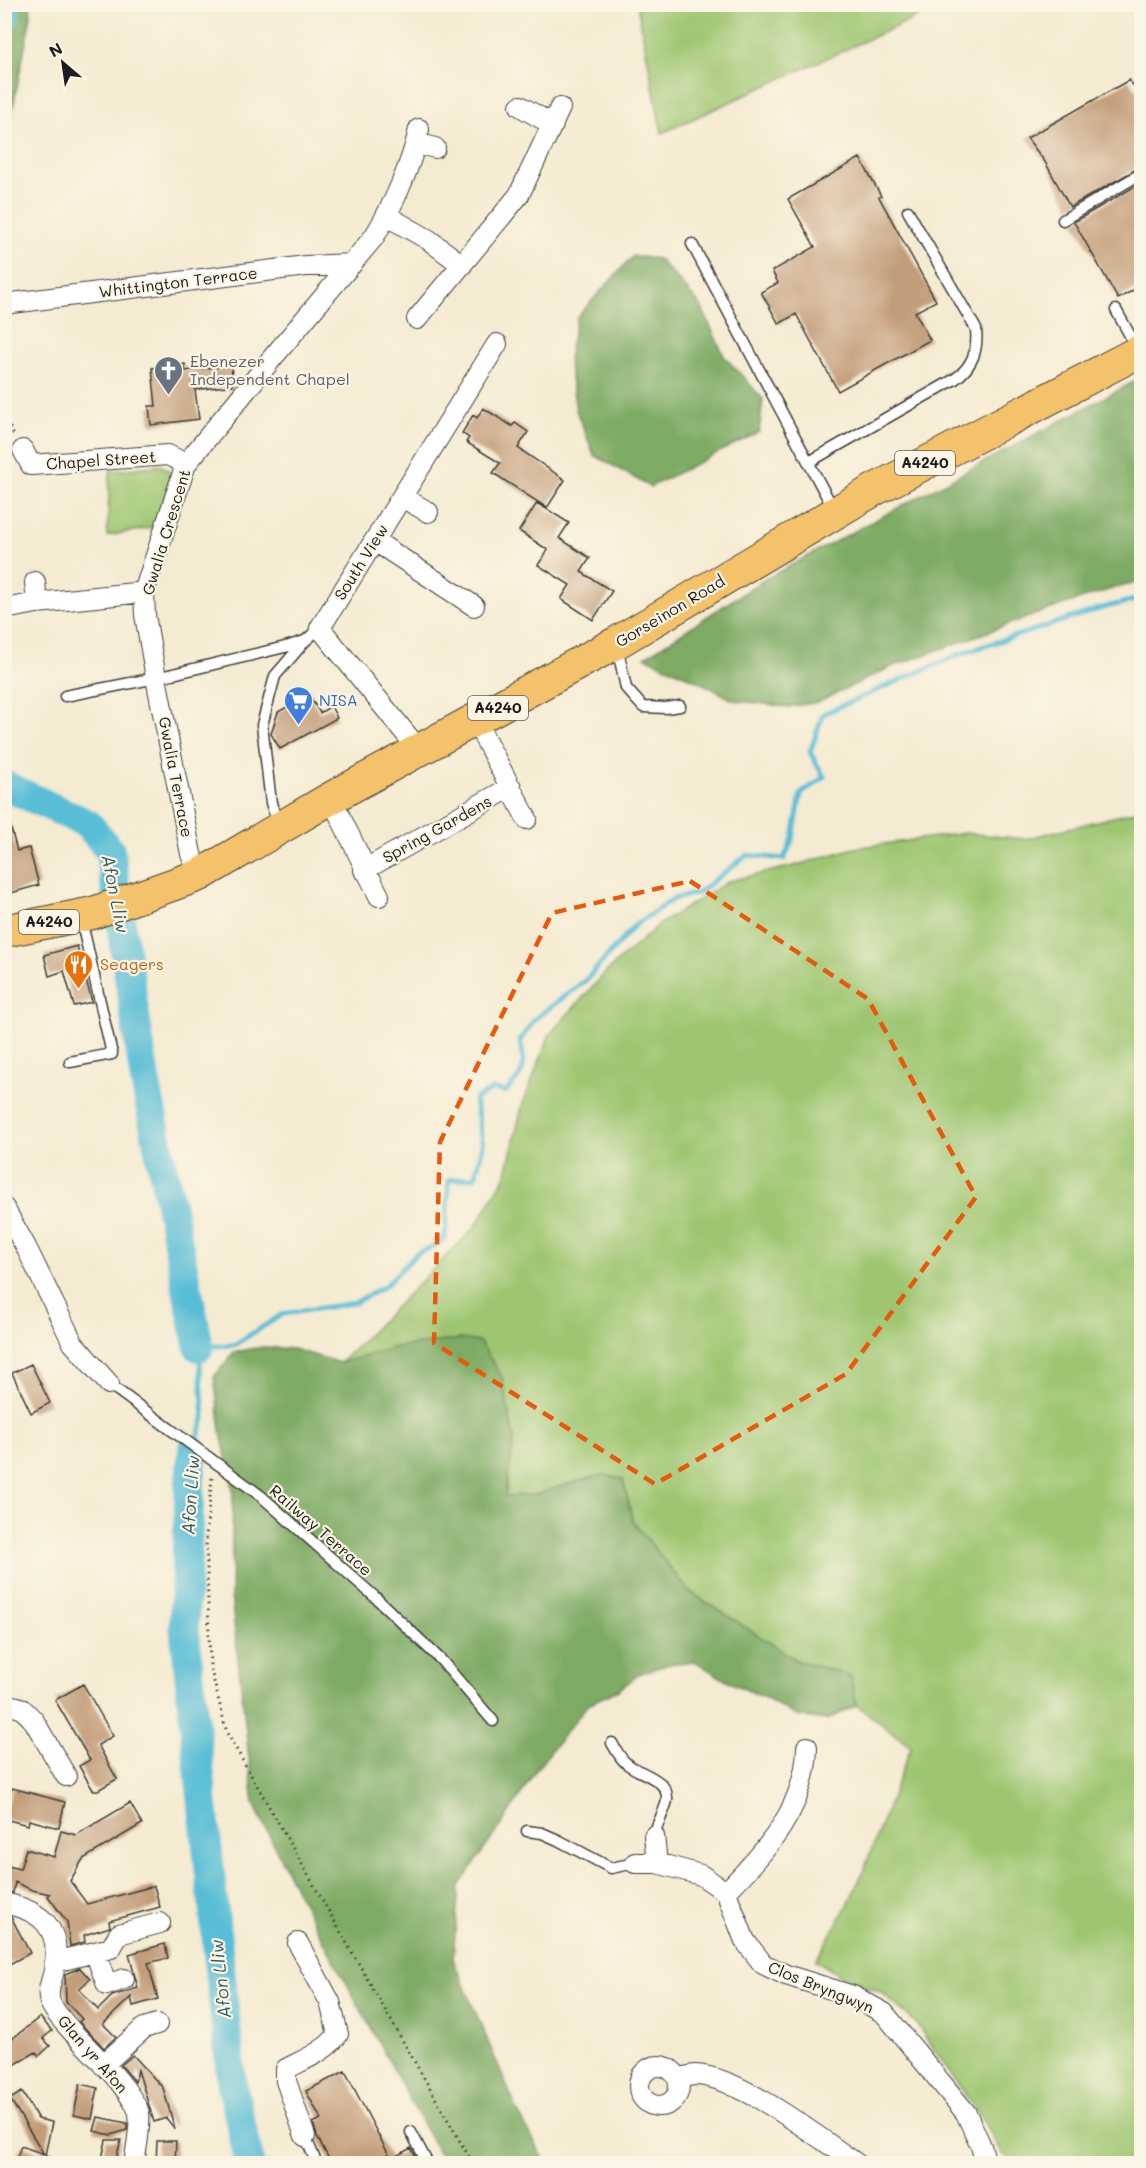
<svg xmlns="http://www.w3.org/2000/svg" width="1146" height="2168" font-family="Mali,sans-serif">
	<rect width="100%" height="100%" fill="#fcf5e5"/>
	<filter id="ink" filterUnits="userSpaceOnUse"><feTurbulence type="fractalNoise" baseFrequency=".0167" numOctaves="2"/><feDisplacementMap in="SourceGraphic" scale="12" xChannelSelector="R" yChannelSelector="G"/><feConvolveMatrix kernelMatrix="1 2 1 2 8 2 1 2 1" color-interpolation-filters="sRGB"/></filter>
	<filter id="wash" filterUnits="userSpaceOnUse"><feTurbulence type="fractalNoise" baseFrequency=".008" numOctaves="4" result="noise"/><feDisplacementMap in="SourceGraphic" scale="24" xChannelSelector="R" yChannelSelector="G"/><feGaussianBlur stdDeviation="1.35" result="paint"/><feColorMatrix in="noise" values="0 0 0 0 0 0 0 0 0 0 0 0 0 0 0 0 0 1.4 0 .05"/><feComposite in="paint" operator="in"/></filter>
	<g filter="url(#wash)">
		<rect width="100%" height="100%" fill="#f5ebd2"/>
		<path fill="#9ec671" stroke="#5d7146" stroke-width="1.5" d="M637 5V4L939 5 926 13 662 133Z
			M161 465 173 474 155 527 107 536 110 471Z
			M1141 810V2163H1018L1002 2154 983 2120 915 2022 881 1992 842 1977 816 1960 849 1902 863 1872 911 1747 857 1705 850 1675 798 1661 689 1591 633 1522 623 1479 603 1475 561 1486 536 1495 505 1496 514 1438 340 1363 475 1227 505 1177 523 1103 550 1034 606 972 661 923 729 881 794 866 854 848 965 833 1025 839Z"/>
		<path fill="#7eab63" stroke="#4d6440" stroke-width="1.5" d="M5 4 30 5 31 16 11 117 5 130Z
			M633 256 659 259 701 306 724 356 763 399 759 432 650 487 594 455 576 410 568 358 577 317Z
			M1141 378V583L1127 584 1062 605 891 667 819 702 788 707 733 700 702 683 645 657 765 579Z
			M460 1339 480 1342 502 1377 514 1438 505 1496 536 1495 561 1486 603 1475 623 1479 633 1522 689 1591 798 1661 850 1675 857 1705 827 1720 797 1716 763 1697 727 1681 695 1661 669 1664 641 1673 618 1690 588 1704 536 1770 509 1813 459 1886 453 1959 518 2112 546 2163H444L296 1890 254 1804 231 1595 233 1489 222 1438 214 1377 234 1352 263 1347 293 1349 340 1363 396 1347Z"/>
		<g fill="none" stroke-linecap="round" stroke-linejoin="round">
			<path stroke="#58bed6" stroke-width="5" d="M194 1448 204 1419 199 1347 234 1345 283 1314 354 1303 385 1286 417 1253 433 1247 445 1238 449 1180 475 1177 483 1146 475 1099 493 1089 505 1092C527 1071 525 1069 520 1040L536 1018 586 980 635 925 673 899 698 893 747 855 784 859 793 838 801 794 824 777 810 752 823 714 960 654 1099 609 1142 598"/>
			<path stroke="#58bed6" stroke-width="30" d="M4 16 5 4
				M4 785 88 824 110 851 144 1075 199 1347
				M193 1451 190 1480 184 1624 232 2085 250 2164"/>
		</g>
		<g id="blocks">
			<path fill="#c29d79" d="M1129 80 1142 96V166L1070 207 1045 162 1027 138Z
				M860 158 881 196 879 197 936 301 915 312 930 340 838 391 796 314 779 324 761 292 778 283 772 271 815 247 788 199Z
				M1142 182V285L1118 299 1074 222Z
				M185 364V371L231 365 233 385 195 390 199 419 151 425 149 406H156L152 368Z
				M483 408 512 426 515 423 528 432 518 448 565 480 547 508 493 473 500 463 466 442 469 438 462 433 473 415 477 418Z
				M537 503 569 523 559 538 590 558 581 572 612 591 593 620 561 599 570 585 538 565 548 550 519 531Z
				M309 695 320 713 331 706 337 718 280 749 271 734 278 712Z
				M9 821 17 851 29 848 39 885 4 895V822Z
				M77 946 92 1002 74 1006 64 971 49 976 44 955Z
				M31 1364 50 1403 31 1413 12 1373Z
				M83 1684 113 1736 98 1745 117 1779 98 1790H93L79 1766 90 1760 55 1700Z
				M12 1788 65 1802 59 1828 29 1820 28 1825 4 1819V1805L7 1806Z
				M130 1803 142 1824 83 1859 70 1881 87 1904 154 1886 160 1907 109 1921 110 1927 84 1935 85 1942 70 1946 67 1922 48 1896 50 1894 32 1890 15 1882 13 1893 4 1891V1865L20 1869 26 1849 54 1857 61 1831 76 1835Z
				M4 1916 11 1917 30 1953 4 1967Z
				M165 1944 168 1958 148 1963 158 1999 133 2006 131 1997 103 2024 116 2037 104 2048 79 2022 82 2019 66 2002 65 1974 80 1968 90 1979 79 1989 98 2010 112 1996 138 1988 129 1954Z
				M40 2017 52 2031 43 2038 50 2046 39 2056 36 2052 4 2071V2045Z
				M133 2055 163 2088 175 2129 166 2118 154 2122 138 2070 135 2082 121 2065Z
				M345 2071 391 2159 411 2148 419 2163H331L317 2136 313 2123 321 2119 306 2091Z
				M80 2084 98 2088 92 2119 74 2115Z
				M22 2092 38 2119 52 2122 45 2155 65 2162 64 2163H15L21 2146 44 2154 10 2099Z
				M98 2117 127 2123V2130L111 2135 94 2131Z
				M106 2140H121L115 2163H101Z
				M157 2141H176L175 2163H156Z"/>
		</g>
	</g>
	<g filter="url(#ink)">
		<use href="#blocks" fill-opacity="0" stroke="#3d3b37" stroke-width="1.5"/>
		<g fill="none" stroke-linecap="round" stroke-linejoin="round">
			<defs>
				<path id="service" d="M1063 220 1142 173
					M692 244 834 510
					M1116 310 1137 348
					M809 462 955 379C973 366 978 350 976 329L908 211
					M617 646 626 688 643 707 666 708 680 706
					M65 696 156 678 289 646 305 641 320 628
					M278 824 271 803 262 725 275 676 305 641
					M70 1062 112 1054 81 919
					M109 1384 261 1496 375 1597 441 1660 493 1721
					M612 1743C616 1750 620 1758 626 1763 638 1774 669 1778 667 1800 665 1812 656 1824 654 1836
					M527 1831 542 1833 558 1840 611 1868 635 1863
					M411 2132 428 2164
					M305 2136 317 2164"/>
				<path id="minor" d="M520 106 553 125
					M417 143 435 148
					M387 216 429 240 462 265
					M4 304 306 266 352 264
					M417 319 519 195 560 108
					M23 450 31 465 168 455 186 464
					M402 497 428 512
					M375 541 474 606
					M35 582 37 603
					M4 609 37 603 144 592
					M475 720 527 819
					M419 750 320 628 497 344
					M331 798 379 896
					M364 870 511 787
					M200 875 191 854 156 678 145 615 144 592 186 464 274 356 374 237C393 206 412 164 419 129
					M4 1208 26 1247 73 1343 109 1384
					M4 1707C19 1703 25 1711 34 1721L66 1776
					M654 1836 657 1863
					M635 1863H657L701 1875 726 1892 745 1941 763 1964 786 1975 853 1996 884 2013 966 2113 981 2146 986 2164
					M726 1892C766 1851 806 1808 807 1747
					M4 1903C43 1911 62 1929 54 1970 52 1981 46 1991 50 2002 54 2012 62 2020 69 2028 89 2051 118 2075 133 2101 135 2104 138 2109 139 2113 141 2125 136 2151 134 2164
					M298 1943 330 2002 338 2034C327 2051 303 2060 286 2069V2081L305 2136
					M95 1952 107 1985 124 1979
					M55 1962 111 1948 119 1934 160 1923
					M103 2065 144 2028 157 2024
					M639 2086a20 20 0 1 1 40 0a20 20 0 1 1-40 0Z
					M678 2079C684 2077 690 2075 696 2075 741 2077 819 2138 857 2164"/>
				<path id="primary" d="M4 931 93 913 200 875 331 798 616 643 872 491 1142 350"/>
			</defs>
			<use href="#service" stroke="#3d3b37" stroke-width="13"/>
			<use href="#minor" stroke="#3d3b37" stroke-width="22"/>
			<use href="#primary" stroke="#3d3b37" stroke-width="34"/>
			<path stroke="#3d3b37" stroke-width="3" stroke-dasharray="1.5 4.5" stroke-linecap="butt" d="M4 417 15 437
				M212 1478 206 1537 210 1666 227 1733 473 2164"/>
			<use href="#service" stroke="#fff" stroke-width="10"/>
			<use href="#minor" stroke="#fff" stroke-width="20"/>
			<use href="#primary" stroke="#f3c26a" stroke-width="32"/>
		</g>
	</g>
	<path fill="none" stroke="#e8590c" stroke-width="4.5" stroke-dasharray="12 8" stroke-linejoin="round" d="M690 881 868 999 976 1197 846 1374 655 1484 434 1343 440 1142 552 913Z"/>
	<defs>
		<symbol id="church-pin" viewBox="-11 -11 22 30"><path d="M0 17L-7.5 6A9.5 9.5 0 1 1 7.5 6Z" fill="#6b7280" stroke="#fcf5e5"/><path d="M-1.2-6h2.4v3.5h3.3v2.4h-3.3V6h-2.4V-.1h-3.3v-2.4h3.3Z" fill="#fff"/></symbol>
		<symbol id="supermarket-pin" viewBox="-11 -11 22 30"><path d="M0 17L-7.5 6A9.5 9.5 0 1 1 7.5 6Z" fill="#3f7fe0" stroke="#fcf5e5"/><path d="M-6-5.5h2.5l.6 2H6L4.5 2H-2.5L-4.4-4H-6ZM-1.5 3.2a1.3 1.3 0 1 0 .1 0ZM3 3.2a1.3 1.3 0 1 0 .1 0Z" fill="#fff"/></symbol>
		<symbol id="restaurant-pin" viewBox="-11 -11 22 30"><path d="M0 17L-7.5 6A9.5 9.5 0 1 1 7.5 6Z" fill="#e8710a" stroke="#fcf5e5"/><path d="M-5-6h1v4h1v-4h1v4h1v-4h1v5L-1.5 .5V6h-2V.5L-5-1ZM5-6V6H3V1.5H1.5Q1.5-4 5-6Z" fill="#fff"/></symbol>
	</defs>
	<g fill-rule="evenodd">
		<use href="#church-pin" x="152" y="354" width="33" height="45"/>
		<use href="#supermarket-pin" x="282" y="684" width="33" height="45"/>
		<use href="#restaurant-pin" x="62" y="948" width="33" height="45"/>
	</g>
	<g text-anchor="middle" stroke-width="4.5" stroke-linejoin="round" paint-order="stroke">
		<g fill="#fcf5e5" stroke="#5f5d58" stroke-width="1.5">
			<rect x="895" y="451" width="60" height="24" rx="4.5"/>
			<rect x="468" y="696" width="60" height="24" rx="4.5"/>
			<rect x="19" y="910" width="60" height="24" rx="4.5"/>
		</g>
		<g font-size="15" font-weight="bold" fill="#1c1c1c">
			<text x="925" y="468">A4240</text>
			<text x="498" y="713">A4240</text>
			<text x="49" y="927">A4240</text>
		</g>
		<g font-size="16" fill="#1c1c1c" stroke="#fcf5e5">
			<text transform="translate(178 282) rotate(-7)" y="6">Whittington Terrace</text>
			<text transform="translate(101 460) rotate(-4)" y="6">Chapel Street</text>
			<text transform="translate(166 532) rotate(-73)" y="6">Gwalia Crescent</text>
			<text transform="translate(361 562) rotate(-58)" y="6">South View</text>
			<text transform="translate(670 611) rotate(-31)" y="6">Gorseinon Road</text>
			<text transform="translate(176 777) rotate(79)" y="6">Gwalia Terrace</text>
			<text transform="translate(437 829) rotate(-29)" y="6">Spring Gardens</text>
			<text transform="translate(321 1530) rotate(41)" y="6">Railway Terrace</text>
			<text transform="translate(821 1987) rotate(22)" y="6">Clos Bryngwyn</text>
			<text transform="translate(93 2054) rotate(49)" y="6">Glan yr Afon</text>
		</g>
		<g font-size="16" fill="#5b616d" stroke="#fcf5e5" text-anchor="start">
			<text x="190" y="367">Ebenezer<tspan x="190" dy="18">Independent Chapel</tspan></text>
		</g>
		<g font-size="16" fill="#366cbe" stroke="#fcf5e5" text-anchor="start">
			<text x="319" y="706">NISA</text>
		</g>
		<g font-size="16" fill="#c56008" stroke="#fcf5e5" text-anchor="start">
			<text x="100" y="970">Seagers</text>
		</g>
		<g font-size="18" font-style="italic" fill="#345d66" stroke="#fcf5e5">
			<text transform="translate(115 894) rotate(79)" y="6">Afon Lliw</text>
			<text transform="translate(191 1495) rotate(-86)" y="6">Afon Lliw</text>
			<text transform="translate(221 1979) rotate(-96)" y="6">Afon Lliw</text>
		</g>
	</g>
	<rect width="1146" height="2168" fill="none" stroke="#fcf5e5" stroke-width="24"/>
	<g transform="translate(63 63) rotate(331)" stroke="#fcf5e5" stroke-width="4.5" paint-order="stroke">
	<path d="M0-4.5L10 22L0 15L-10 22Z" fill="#1c1c1c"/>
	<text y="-9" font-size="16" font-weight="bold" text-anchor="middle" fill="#1c1c1c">N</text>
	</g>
</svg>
